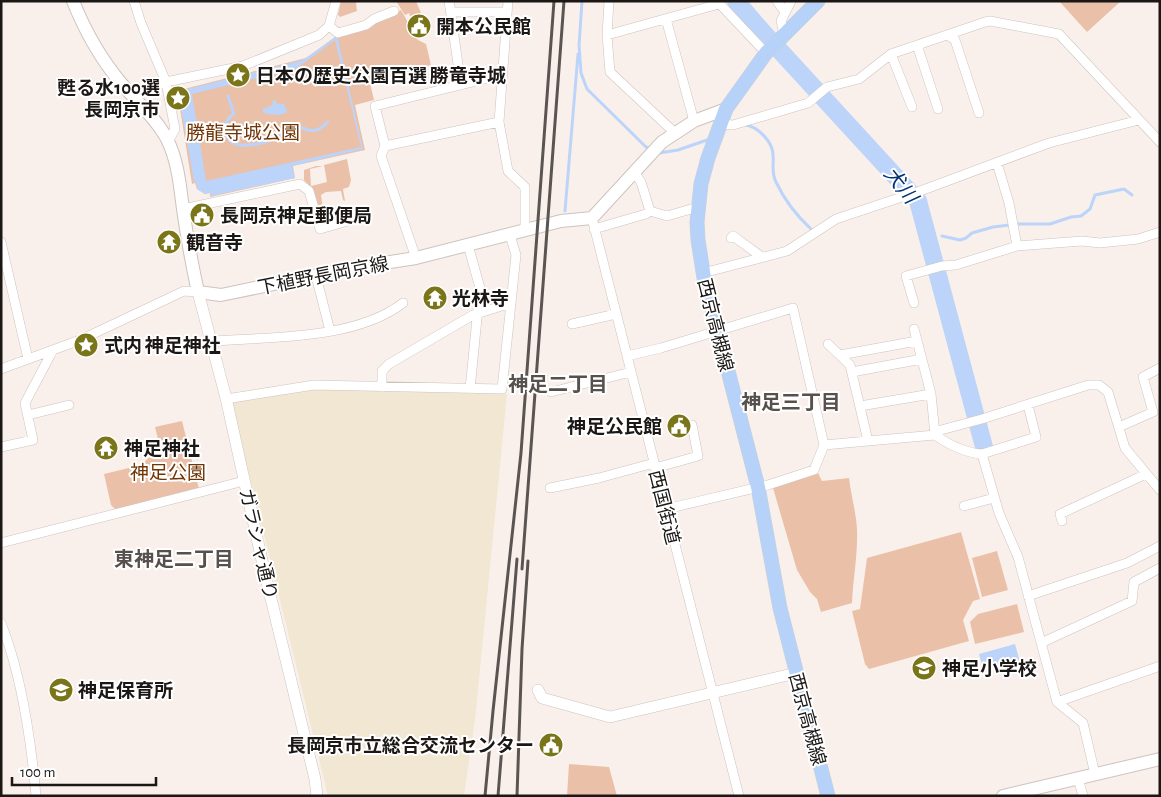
<svg xmlns="http://www.w3.org/2000/svg" width="1161" height="797" font-family="'Alegreya Sans','Noto Sans JP',sans-serif">
	<rect width="100%" height="100%" fill="#f9f0eb"/>
	<path fill="#f2e7d2" d="M313 389 507 394 475 720 464 796H328L232 404 235 400Z"/>
	<path fill="#ebc0a8" d="M341 1H358L356 3 357 11 340 17 338 15Z
		M396 1H416L421 13 411 18 409 13 405 15Z
		M1059 1H1121L1087 32Z
		M401 10 418 40 426 44 431 65 370 83 374 100 355 105 365 150 293 166 295 178 210 197V193L205 194 197 189 195 183 192 184 178 96 184 89 306 58 335 37 366 28Z
		M347 159 351 180 349 187 343 189 345 201 343 200 341 191 326 192 321 195 323 209 319 208 313 190 304 180V170L316 166H323L310 169 311 186 327 182 324 165Z
		M182 421 199 489 117 511 111 505 104 474 141 465 160 447 155 427Z
		M818 473 822 481 849 478C851 495 856 512 857 529 858 554 853 579 852 603L821 612 817 599 810 592 797 570 773 488Z
		M961 532 980 599 973 601 963 620 969 641 869 669 865 664 852 611 860 609 867 558Z
		M997 551 1008 590 982 597 972 558Z
		M1017 604 1024 632 975 644 970 622 978 614Z
		M569 764 609 767 617 796H567Z"/>
	<path fill="#bcd4f9" fill-rule="evenodd" d="M337 36 363 149 292 166 295 178 211 196 210 193 205 194 197 189 196 182H194L179 96 184 90 303 60ZM335 40 361 147 206 181 192 94 297 68Z
		M275 100 277 104H284L287 110 286 113 279 115 263 113V109L273 105 272 101Z
		M1015 644 1020 662 984 672 979 654Z"/>
	<g fill="none" stroke-linecap="round" stroke-linejoin="round">
		<path stroke="#bcd4f9" stroke-width="3" d="M579 44 581 73 587 89 646 147 651 149
			M579 46 582 1
			M228 96 234 114C220 122 223 143 240 145 250 146 269 143 277 136 281 133 282 127 289 126 306 124 310 140 328 122
			M746 125C758 127 773 142 773 155 774 165 771 173 776 182 784 199 798 217 811 229
			M659 153 678 150 710 139
			M565 211 578 54
			M942 236 960 240 966 238 972 233 993 227 1018 224H1050L1071 217 1081 216 1090 209 1095 195 1124 189 1132 195
			M970 398 979 405"/>
		<path stroke="#bcd4f9" stroke-width="18" d="M736 1 761 30 918 201 984 447"/>
		<defs>
			<path id="minor" d="M134 1 141 23 166 82 243 66 319 35 329 26 336 1
				M449 1 461 85
				M508 1 499 122 508 171 525 187V231
				M609 1 607 35 610 72 675 133
				M717 1 766 53
				M777 1 785 12
				M451 12H507
				M666 19 694 121
				M329 26 338 33 366 25 374 19 394 11
				M784 34 781 21 791 1
				M607 35 719 4
				M947 35 955 40 979 113
				M917 45 938 109
				M891 54 912 107
				M128 91 166 82 175 129 168 142
				M721 124 733 125 808 103 827 87 859 79 891 54 985 22 990 21 1059 34 1160 142
				M385 146 499 122
				M997 163 1009 203 1017 246
				M634 172 641 182 650 211 667 216 698 207
				M183 209 300 184 309 191 320 229 348 221
				M592 218 739 796
				M594 229 646 214 650 211
				M731 238 733 236 762 257
				M1 242 28 359
				M468 245 480 288 470 389
				M416 258 381 156 385 146 375 106 501 75
				M703 273 787 251 836 219 923 190 1049 143 1139 120
				M316 276 330 331
				M914 303 906 276 942 266 956 265 1017 246 1082 241 1100 243 1138 239 1160 232
				M572 324 616 314
				M914 329 931 394 935 435C948 444 966 453 982 454L999 513 1018 557 1057 702 1083 723 1095 774
				M210 341C269 337 355 340 403 303
				M828 344 850 365 868 441 935 435 941 430 982 419 1088 385H1099L1108 392 1125 448 1160 490
				M840 355 917 341
				M627 356 661 348 793 308 824 445 814 470 768 485 666 509
				M1 369 80 340 184 291 198 292
				M852 372 922 359
				M382 387V371L389 364 473 315 511 303
				M551 392 631 372
				M226 399 314 385 502 389 516 255 510 235
				M860 406 931 394
				M28 415 69 405
				M1119 427 1153 412 1143 377 1160 368
				M824 445 868 441
				M1 447 33 440 25 403 53 350
				M982 454 1036 437 1028 405
				M655 468 698 456 692 425
				M550 488 599 478 654 463
				M964 506 994 498
				M1062 521 1060 514 1146 474
				M1 543 244 481
				M1028 596 1127 563 1160 546
				M1 623C22 676 31 740 36 796
				M1041 643 1132 601 1134 582 1160 568
				M1057 702 1160 666
				M1078 778 1083 796"/>
			<path id="tertiary" d="M198 292 226 398 265 574 315 779 317 796
				M538 690 542 698 610 717 796 673"/>
			<path id="secondary" d="M73 1C85 31 100 58 121 83 136 101 156 118 167 139 178 161 180 186 183 209 187 237 192 265 198 292L221 295 351 268 416 258 561 221 592 218 662 142 694 121 726 109
				M1003 796 1160 759"/>
			<path id="primary" d="M818 1 766 53 726 109 708 158 701 184 697 222 698 240 704 278 758 487 780 608 828 796"/>
		</defs>
		<use href="#minor" stroke="#ccc3bf" stroke-width="10"/>
		<use href="#tertiary" stroke="#ccc3bf" stroke-width="12"/>
		<use href="#secondary" stroke="#ccc3bf" stroke-width="14"/>
		<use href="#primary" stroke="#d1d1d0" stroke-width="15"/>
		<use href="#minor" stroke="#fff" stroke-width="9"/>
		<use href="#tertiary" stroke="#fff" stroke-width="11"/>
		<use href="#secondary" stroke="#fff" stroke-width="12"/>
		<use href="#primary" stroke="#b7d2f9" stroke-width="14"/>
		<path stroke="#5a5552" stroke-width="3" d="M522 569 564 1
			M485 796 493 711 521 453 554 1
			M498 796 517 559
			M517 796 522 649 528 561"/>
	</g>
	<defs>
		<symbol id="civic-disc" viewBox="-11 -11 22 22"><circle r="9.5" fill="#7b751a" stroke="#fff"/><path d="M-.6-6.5H3V-4.5H.6V-3L4-1V1h2V6H-6V1h2V-1L-.6-3ZM-1.2 2.5V6h2.4V2.5Z" fill="#fff"/></symbol>
		<symbol id="sight-disc" viewBox="-11 -11 22 22"><circle r="9.5" fill="#7b751a" stroke="#fff"/><path d="M0-6L1.8-2.2L6-1.7L2.9 1.2L3.7 5.4L0 3.3L-3.7 5.4L-2.9 1.2L-6-1.7L-1.8-2.2Z" fill="#fff"/></symbol>
		<symbol id="temple-disc" viewBox="-11 -11 22 22"><circle r="9.5" fill="#7b751a" stroke="#fff"/><path d="M0-6L5-2H3V0L6.5 2.5H4V6H1.5V3h-3V6H-4V2.5H-6.5L-3 0V-2H-5Z" fill="#fff"/></symbol>
		<symbol id="school-disc" viewBox="-11 -11 22 22"><circle r="9.5" fill="#7b751a" stroke="#fff"/><path d="M0-5L7-2L0 1L-7-2ZM-4 1L0 2.5L4 1V4Q0 6-4 4Z" fill="#fff"/></symbol>
	</defs>
	<g fill-rule="evenodd">
		<use href="#civic-disc" x="405" y="12" width="28" height="28"/>
		<use href="#sight-disc" x="224" y="61" width="28" height="28"/>
		<use href="#sight-disc" x="164" y="84" width="28" height="28"/>
		<use href="#civic-disc" x="188" y="201" width="28" height="28"/>
		<use href="#temple-disc" x="155" y="228" width="28" height="28"/>
		<use href="#temple-disc" x="421" y="284" width="28" height="28"/>
		<use href="#sight-disc" x="72" y="331" width="28" height="28"/>
		<use href="#civic-disc" x="665" y="412" width="28" height="28"/>
		<use href="#temple-disc" x="92" y="434" width="28" height="28"/>
		<use href="#school-disc" x="910" y="654" width="28" height="28"/>
		<use href="#school-disc" x="47" y="676" width="28" height="28"/>
		<use href="#civic-disc" x="537" y="731" width="28" height="28"/>
	</g>
	<g text-anchor="middle" stroke-width="4" stroke-linejoin="round" paint-order="stroke">
		<g font-size="19" font-weight="bold" fill="#1a1715" stroke="#fff" text-anchor="start">
			<text x="436" y="33">開本公民館</text>
			<text x="256" y="82">日本の歴史公園百選 勝竜寺城</text>
			<text x="160" y="94" text-anchor="end">甦る水100選<tspan x="160" dy="22">長岡京市</tspan></text>
			<text x="220" y="222">長岡京神足郵便局</text>
			<text x="186" y="249">観音寺</text>
			<text x="452" y="305">光林寺</text>
			<text x="104" y="352">式内 神足神社</text>
			<text x="662" y="433" text-anchor="end">神足公民館</text>
			<text x="124" y="455">神足神社</text>
			<text x="942" y="675">神足小学校</text>
			<text x="78" y="697">神足保育所</text>
			<text x="534" y="752" text-anchor="end">長岡京市立総合交流センター</text>
		</g>
		<g font-size="19" fill="#703405" stroke="#fff">
			<text x="243" y="139">勝龍寺城公園</text>
			<text x="168" y="479">神足公園</text>
		</g>
		<g font-size="19" fill="#1a1715" stroke="#fff">
			<text transform="translate(323 275) rotate(-11)" y="7">下植野長岡京線</text>
			<text transform="translate(716 325) rotate(76)" y="7">西京高槻線</text>
			<text transform="translate(665 507) rotate(76)" y="7">西国街道</text>
			<text transform="translate(259 544) rotate(77)" y="7">ガラシャ通り</text>
			<text transform="translate(808 719) rotate(75)" y="7">西京高槻線</text>
		</g>
		<g font-size="20" font-style="italic" fill="#023275" stroke="#fff">
			<text transform="translate(901 185) rotate(51)" y="7">犬川</text>
		</g>
		<g font-size="20" font-weight="bold" fill="#57504c" stroke="#fff">
			<text x="558" y="391">神足二丁目</text>
			<text x="791" y="409">神足三丁目</text>
			<text x="174" y="566">東神足二丁目</text>
		</g>
	</g>
	<rect width="1161" height="797" fill="none" stroke="#1a1715" stroke-width="5"/>
	<path d="M12 777v8h144v-8" fill="none" stroke="#1a1715" stroke-width="2.5"/>
	<text x="20" y="777" font-size="15" fill="#1a1715" stroke="#ffffff" stroke-width="4" paint-order="stroke">100 m</text>
</svg>
